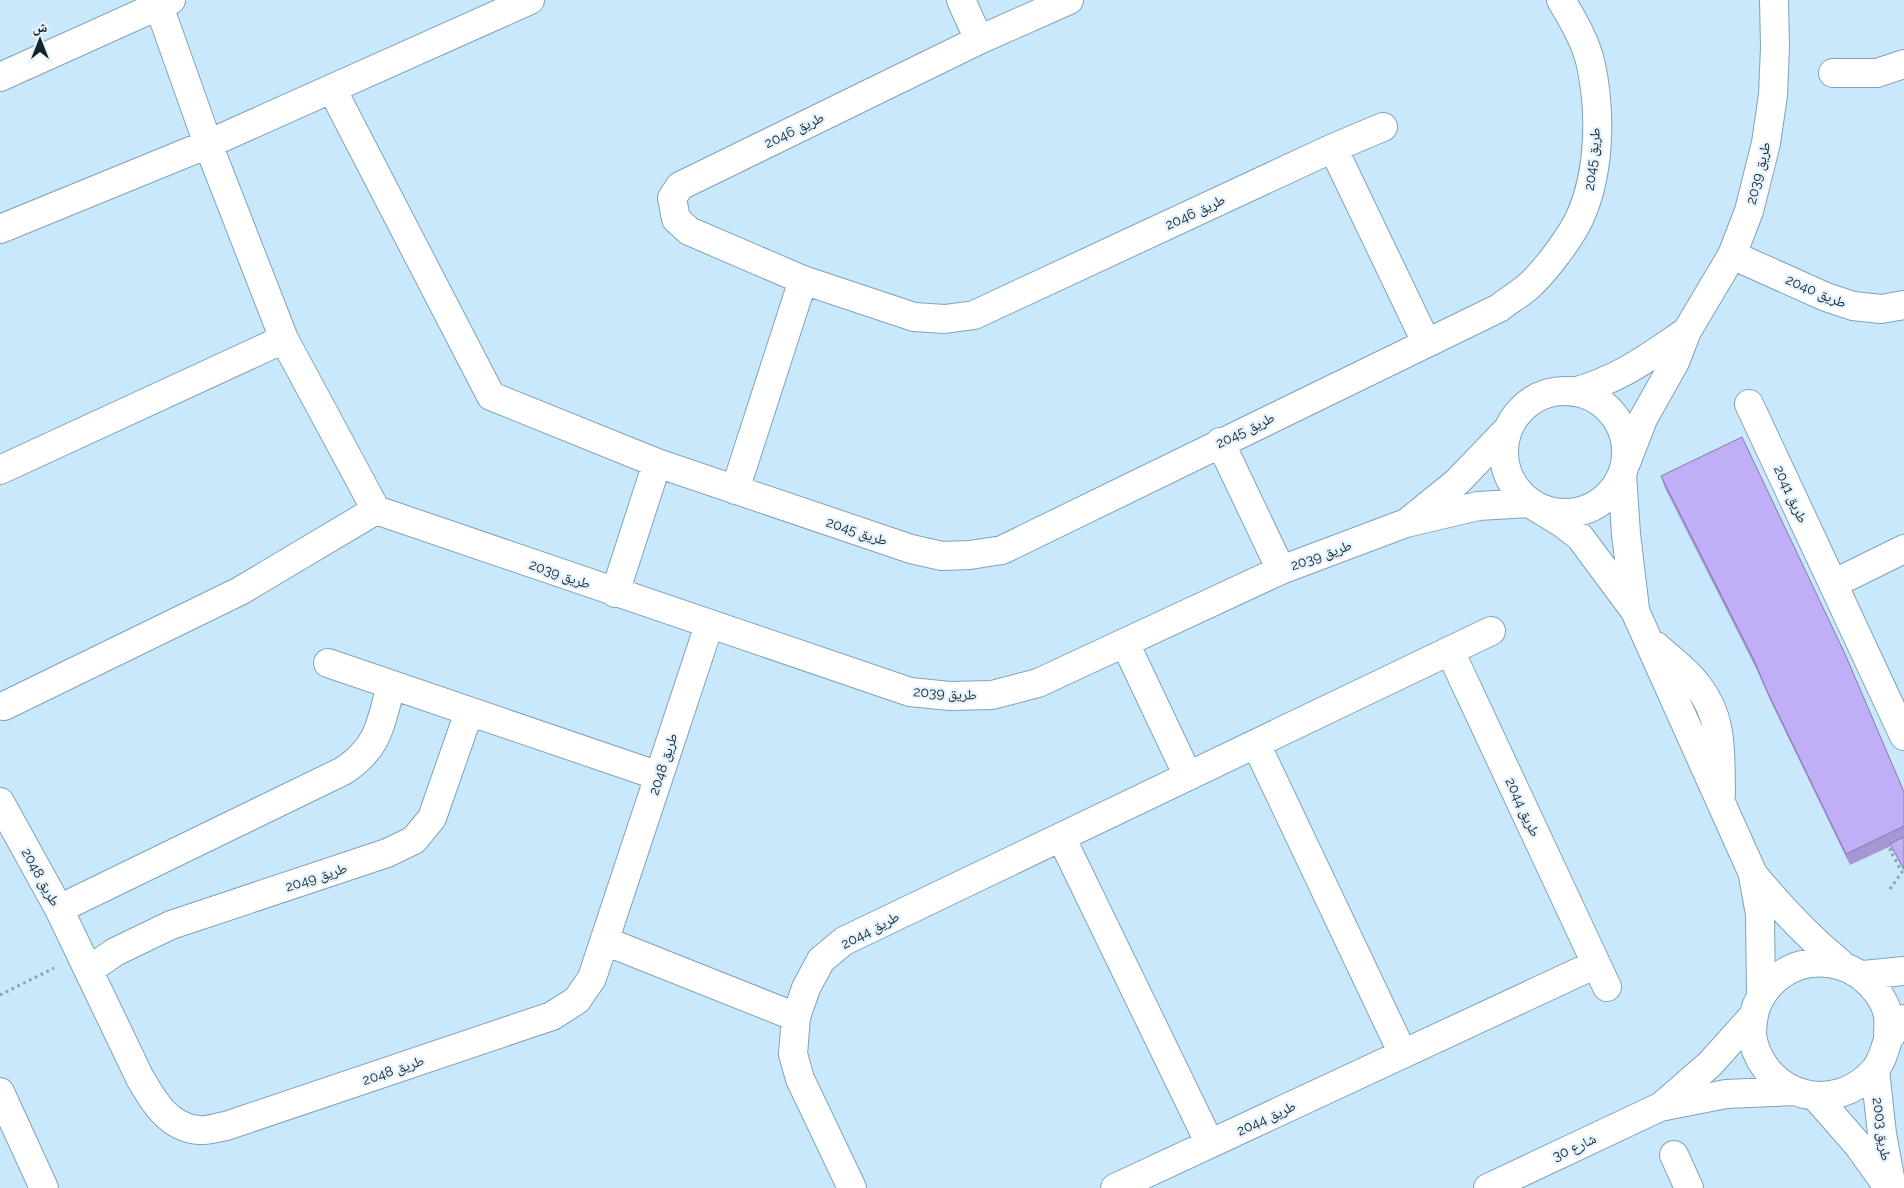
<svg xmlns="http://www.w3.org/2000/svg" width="1904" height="1188" font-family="Raleway,'Noto Naskh Arabic',sans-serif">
	<rect width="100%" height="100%" fill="#cae8fb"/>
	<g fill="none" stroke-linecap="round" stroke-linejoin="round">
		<defs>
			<path id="minor" d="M961 0 979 40
				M1069 0 979 40 680 186 672 198 676 219 689 231 803 280 914 317 945 319 974 315 1333 148 1383 127
				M159 6 208 144 284 339 376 510 910 692 950 696 992 695 1038 683 1281 570 1406 523 1478 506 1529 503 1562 523 1580 537 1635 611 1753 874C1780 907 1807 936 1840 963
				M1833 73H1877L1904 64
				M0 77 171 0
				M332 89 491 396 657 463 911 549 942 556 970 555 1002 550 1499 308C1509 300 1520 294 1530 285 1546 270 1572 236 1581 215 1600 171 1601 112 1591 65 1586 42 1573 20 1561 0
				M1333 148 1426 342
				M0 229 208 144 530 0
				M1732 255 1826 297 1853 306 1881 309 1904 305
				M1504 452a61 61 0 1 1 122 0a61 61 0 1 1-122 0Z
				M1574 392C1622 378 1647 358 1687 331
				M1749 404 1904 736
				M1220 442 1281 570
				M1626 463 1643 419 1675 362 1687 331 1732 255 1749 211 1766 143 1773 95 1775 47 1774 0
				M0 470 284 339
				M1622 474 1626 534 1635 609
				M735 490 803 280
				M1409 521 1457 482 1508 429
				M1833 584 1904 549
				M615 593 657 463
				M1125 643 1188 776
				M1656 646C1670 659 1687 671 1698 686 1724 719 1720 755 1721 794
				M1450 651 1607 987
				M328 663 659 776
				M4 706 240 591 376 510
				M1256 744 1403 1054
				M0 802 59 909 140 1078C153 1101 169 1128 199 1130 207 1131 218 1127 226 1126L552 1016 577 1000 592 978 709 625
				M1061 837 1210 1144
				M1753 876 1760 914 1761 995
				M59 909 343 771C379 748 381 723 391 685
				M605 941 796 1017
				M89 970 115 952 171 925 387 853 414 840 432 818 469 712
				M1863 975 1904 971
				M1888 1038C1888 1031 1889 1023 1888 1015 1886 1005 1879 993 1872 986 1837 947 1775 958 1756 1007 1753 1017 1751 1030 1753 1041 1768 1098 1834 1115 1874 1071 1882 1062 1884 1051 1888 1040 1891 1033 1899 1026 1904 1019
				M1875 1070 1882 1134 1892 1188
				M0 1092 44 1188
				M1816 1097 1858 1145 1888 1187
				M1665 1103 1710 1064 1753 1016
				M1674 1155 1689 1188
				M852 1188 800 1079 793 1054 796 1017 806 988 821 960 844 941 1491 631
				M1115 1188 1596 964
				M1488 1188 1660 1107 1726 1094 1794 1091"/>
		</defs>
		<use href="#minor" stroke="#80a3b9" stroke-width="30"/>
		<path stroke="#869ead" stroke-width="3" stroke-dasharray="2.5 4" stroke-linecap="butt" d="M1890 889 1902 872 1890 850 1895 847
			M0 995 54 968"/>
		<use href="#minor" stroke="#fff" stroke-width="28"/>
	</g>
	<path fill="#a596d4" d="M1661 476 1904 792V871L1891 846 1850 865 1771 702 1757 670 1665 488Z"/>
	<path fill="#c0aef7" stroke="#867aad" d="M1742 437 1845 654 1904 792V826L1846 854 1767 691 1753 658 1661 476Z
		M1904 837V869L1890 844Z"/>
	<g text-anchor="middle" stroke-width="4.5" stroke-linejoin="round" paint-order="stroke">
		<g font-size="14" fill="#15232b" stroke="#e4f3fc">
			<text transform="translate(794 130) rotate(-26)" y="5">طريق 2046</text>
			<text transform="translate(1592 159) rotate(-84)" y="5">طريق 2045</text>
			<text transform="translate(1758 173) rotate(-76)" y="5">طريق 2039</text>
			<text transform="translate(1195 212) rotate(-25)" y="5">طريق 2046</text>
			<text transform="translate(1816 291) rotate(23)" y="5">طريق 2040</text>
			<text transform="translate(1245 430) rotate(-26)" y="5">طريق 2045</text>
			<text transform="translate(1791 494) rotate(65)" y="5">طريق 2041</text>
			<text transform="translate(857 531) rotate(18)" y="5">طريق 2045</text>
			<text transform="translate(1321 555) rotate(-20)" y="5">طريق 2039</text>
			<text transform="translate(560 574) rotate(19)" y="5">طريق 2039</text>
			<text transform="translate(945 693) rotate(3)" y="5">طريق 2039</text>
			<text transform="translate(663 764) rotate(-72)" y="5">طريق 2048</text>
			<text transform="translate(1523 807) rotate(65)" y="5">طريق 2044</text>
			<text transform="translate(41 877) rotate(61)" y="5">طريق 2048</text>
			<text transform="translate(316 877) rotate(-18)" y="5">طريق 2049</text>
			<text transform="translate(870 930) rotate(-28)" y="5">طريق 2044</text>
			<text transform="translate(393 1070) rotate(-19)" y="5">طريق 2048</text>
			<text transform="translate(1266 1118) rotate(-25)" y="5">طريق 2044</text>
			<text transform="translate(1882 1129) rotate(82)" y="5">طريق 2003</text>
			<text transform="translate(1574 1147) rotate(-25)" y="5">شارع 30</text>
		</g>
	</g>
	<g transform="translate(40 40)" stroke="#e4f3fc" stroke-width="4" paint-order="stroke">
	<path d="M0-4L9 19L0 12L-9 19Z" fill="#15232b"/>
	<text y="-8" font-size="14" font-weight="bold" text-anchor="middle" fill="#15232b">ش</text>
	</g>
</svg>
